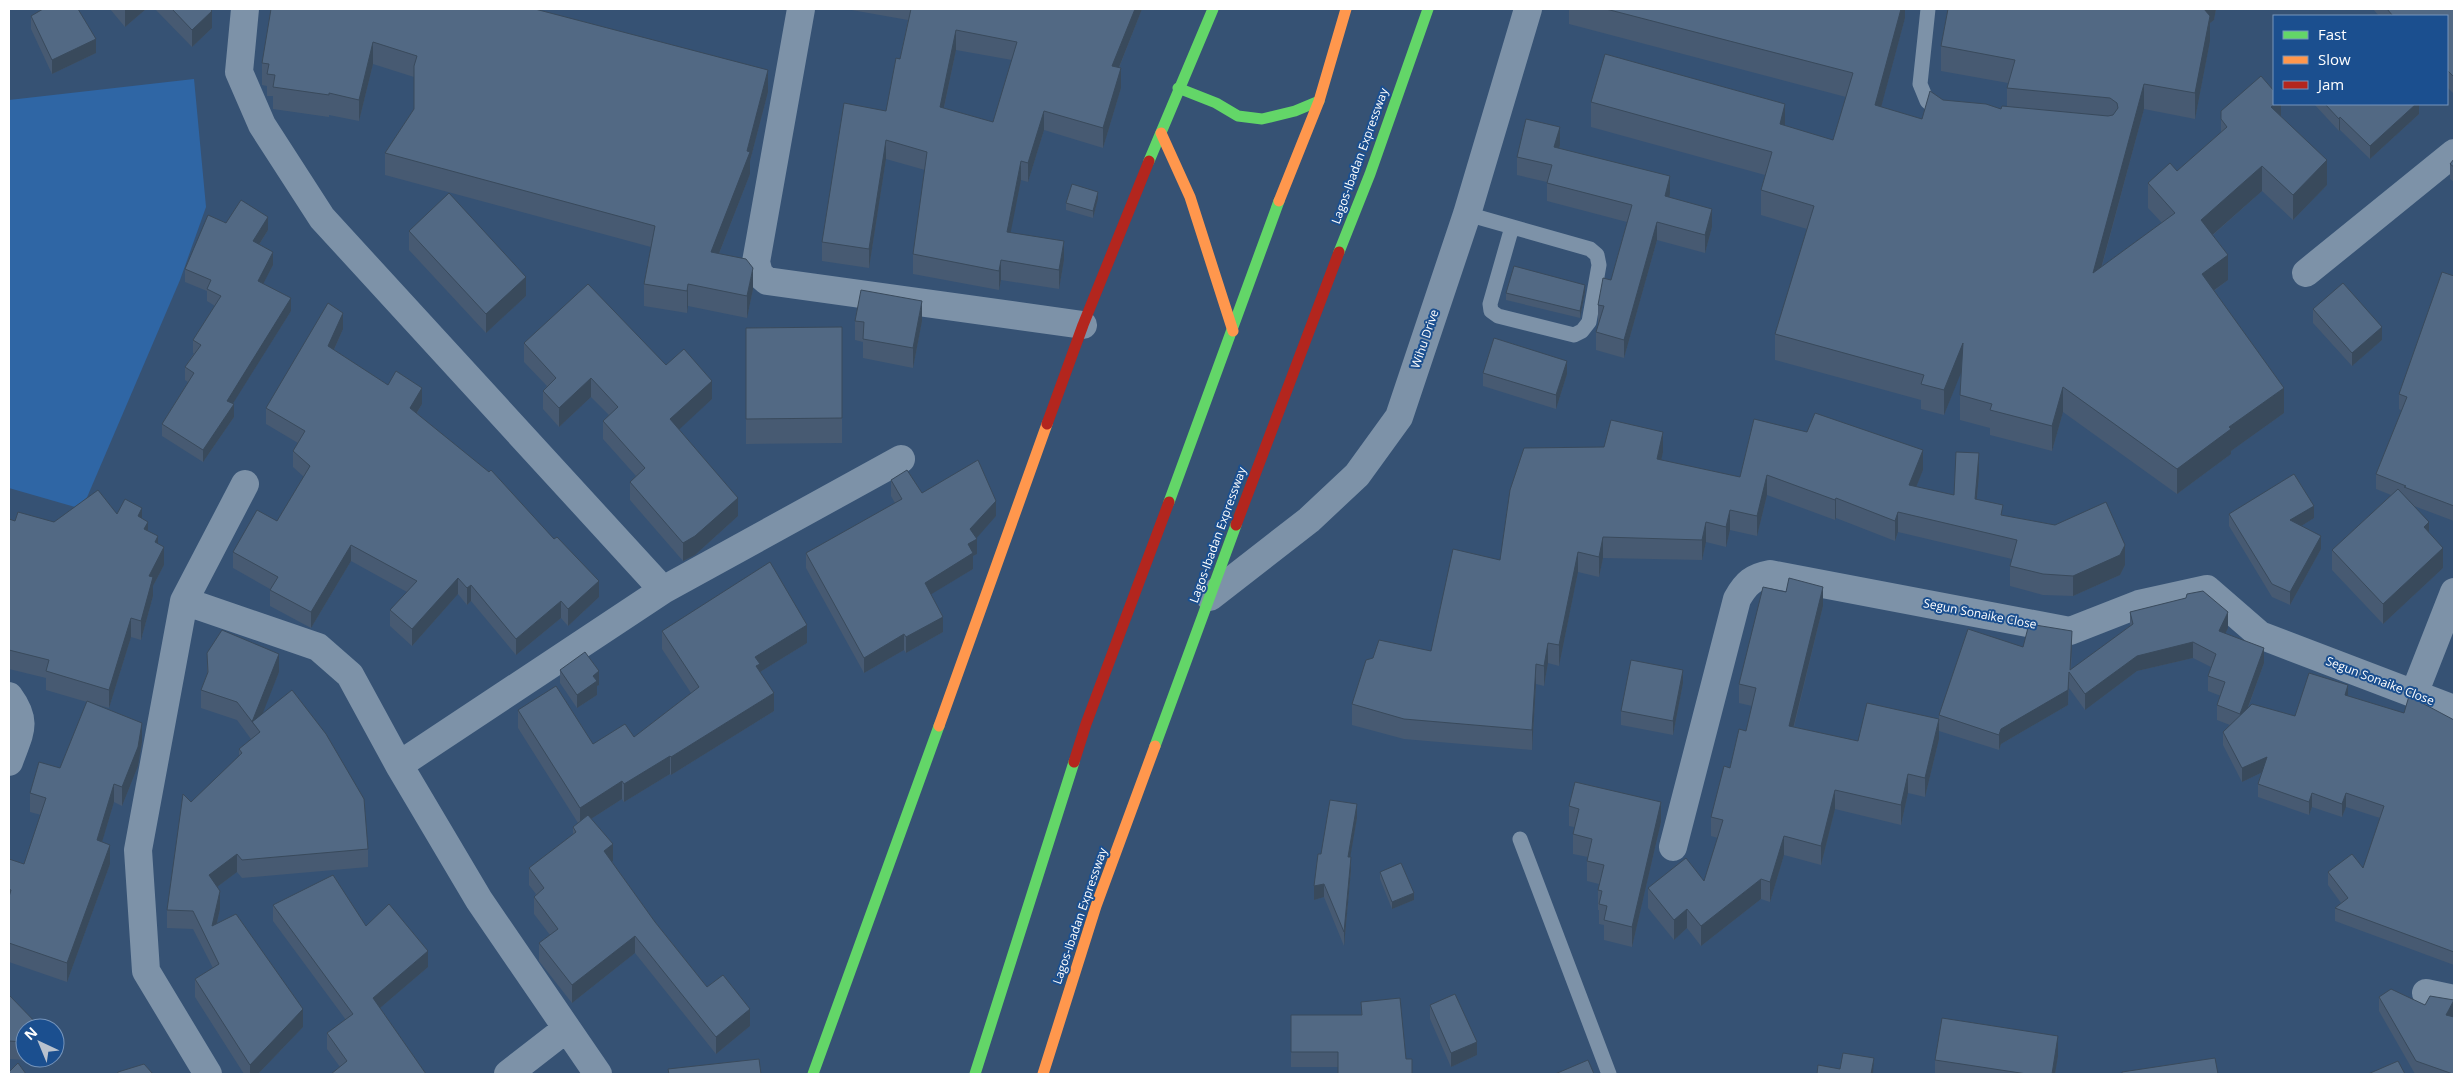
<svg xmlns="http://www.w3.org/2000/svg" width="2463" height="1083" font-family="'Open Sans',sans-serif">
	<rect width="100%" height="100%" fill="#365274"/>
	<path fill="#2f66a5" d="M194 79 206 207 180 280 82 509 9 488V100Z"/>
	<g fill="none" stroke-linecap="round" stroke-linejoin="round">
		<path stroke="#7d92a8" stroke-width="15" d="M1928 9 1920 84 1927 101 1942 114
			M1467 214 1590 249 1597 255 1599 265 1589 322 1582 331 1574 335 1498 316 1491 311 1490 304 1512 227
			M1520 839 1609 1074"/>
		<path stroke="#7d92a8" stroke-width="28" d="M245 9 239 72 262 125 322 218 663 590
			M801 9 756 262 759 274 767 281 1083 325
			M2306 273 2454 153
			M1210 597 1309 520 1357 475 1399 417 1467 214 1528 9
			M184 601 318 647 350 675 399 765 479 900 598 1074
			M2414 694 2454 592
			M9 696C29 723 19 733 9 762
			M399 765 663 590 901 459
			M1673 847 1737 599C1746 583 1753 577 1770 574L2070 631 2139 604 2207 589 2260 635 2454 709
			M2426 993 2454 999
			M208 1074 146 971 138 850 184 601 245 484
			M508 1074 566 1029"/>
		<path stroke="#63d668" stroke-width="11" d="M1178 88 1216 103 1238 116 1262 119 1295 111 1319 101
			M1149 161 1213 9
			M1339 252 1370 174 1428 9
			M1169 502 1279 201
			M1155 746 1236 525
			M813 1074 939 726
			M975 1074 1074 762"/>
		<path stroke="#ff974d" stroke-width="11" d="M1161 133 1190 197 1233 331
			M1279 201 1319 101 1346 9
			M939 726 1047 424
			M1043 1074 1096 906 1155 746"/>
		<path stroke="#b3261e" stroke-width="11" d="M1047 424 1083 325 1149 161
			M1236 525 1339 252
			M1074 762 1086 724 1169 502"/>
	</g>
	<path fill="#475a72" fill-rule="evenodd" d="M110 9H146L125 27Z
		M155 9H210L212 28 192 47Z
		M271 9 768 92 750 161V174L719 254 753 289 747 318 688 306 687 313 644 306V284L651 247 385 175V153L414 109V77L373 64 359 121 329 115V117L273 109V96H267V86L262 85V63Z
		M846 9H1142L1119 68 1121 88 1103 148 1044 130 1028 182 1021 180 1010 233 1064 260 1059 289 1001 280 999 290 913 274V254L925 170 886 159 869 268 822 261V242L886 111 900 59 908 20ZM956 50 1012 60 993 122 944 108Z
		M1569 9H1905V18L1881 107 1922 119 1943 100 2001 109 2007 106V88L2008 83 1941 71V46L1948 9H2216L2214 20 2210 23V41L2195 119 2144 109 2102 266 2162 223 2148 208V183L2177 171 2221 132V111L2281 104V116L2327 185 2293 220 2262 191 2213 235 2228 280 2214 291 2284 413 2231 451V454L2177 494 2063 412 2052 451 1990 435V428L1960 420V395L1961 372 1944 415 1921 409V400L1775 360V334L1807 229 1761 215V190L1765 175 1591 127V102L1785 126 1833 140 1846 97 1569 24Z
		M2373 9H2454V94L2447 87V16H2379Z
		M31 16 96 53 52 74 31 29Z
		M2314 104H2419V114L2370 159 2340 130 2339 131Z
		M1560 145 1559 148 1670 194 1669 197 1712 227 1705 253 1657 240 1624 358 1596 350V332L1599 323H1598V305L1611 280 1627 222 1547 201V182L1517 175V157Z
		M2454 159V182L2450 179V164Z
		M1098 199 1093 218 1066 210V203Z
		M226 223 268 230 259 245 273 265 263 284 291 311 233 403 234 417 203 462 162 436V424L188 382 185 380V367L194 353H193V340L215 306 207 301V291L185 282V269Z
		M409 231 526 296 486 333 409 250Z
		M2454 276V521L2414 506 2429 532 2443 568 2383 624 2332 570V550L2391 495 2376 489V474L2402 411 2399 409V394Z
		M1585 292 1580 318 1506 300V293Z
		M2313 309 2382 340 2352 366 2313 323Z
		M855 321H922L913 368 863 358V342L855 340Z
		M842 327V443L746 444V328Z
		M343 329 334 350 388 385 422 404 417 413 599 597 568 626 561 618 516 655 471 601 467 605 458 594 412 646 390 626V610L407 592 351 561 311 628 270 606V589L233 568V552L277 521 304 477 293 467V451L298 443 266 424V408Z
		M524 343 666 365 712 399 679 429 738 516 695 555 683 561 630 500V482L636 476 603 439V421L609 415 591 397 559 427 543 409V391L547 386 524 362Z
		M1483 373 1567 374 1556 409 1483 386Z
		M1754 419 1923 470 1916 487 1954 495 1979 474 1977 499 2003 515 2125 565 2120 575 2073 596 2043 595 2010 586V566L2012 559 1898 532 1895 541 1836 518 1835 520 1767 495 1757 536 1730 530 1726 547 1706 542 1702 560 1603 558 1599 577 1578 572 1559 666 1548 663 1544 686 1536 684 1532 750 1404 739 1352 725V704L1431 651 1500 560 1663 452 1661 460 1740 477Z
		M891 480 922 493 996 516 976 538 977 554 973 556V569L931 594 943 632 906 653 904 650 864 673 806 568V553L895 503 891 496Z
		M117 514 142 519 148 531 158 543 164 565 153 586V596L141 640 131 637 109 708 95 704 142 742 138 766 122 806 114 802 102 842 110 864 67 982 9 962V859L24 864 41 815 30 812V793L60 768 87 702 46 690V678L9 669V519L15 521 54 522Z
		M2229 514 2314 518 2301 526 2321 549 2290 605 2272 597 2229 526Z
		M1823 606 1794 727 1858 741 1939 719V715L2023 647 2072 646 2071 670 2130 626V612L2228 628 2225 633 2264 663 2248 708 2295 716 2348 696 2404 713 2454 720V965L2335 921V908L2341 903 2328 885V872L2363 868 2380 818 2346 807 2342 817 2312 807 2309 815 2258 797V784L2261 773 2242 782 2223 745V732L2230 725 2217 720V705L2221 696 2208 691V676L2211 667 2193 658 2137 671 2085 710 2069 688 2068 705 2001 744 1999 750 1939 731V739L1925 797 1908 793 1901 825 1835 809 1821 865 1784 855 1770 902 1761 899 1701 946 1687 928 1674 940 1648 908V888L1704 881 1718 838 1711 836V817L1746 731 1752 706 1739 703V684Z
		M662 631 807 643 760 672 774 711 671 775 670 774 624 802 622 799 591 819 613 861 612 862 655 922 707 987 750 1026 716 1054 635 953 572 1003 539 961V943L550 935 534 914V897L536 894 529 885V868L573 835V827L578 823 518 728V710L593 744 634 737 691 693 662 649Z
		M207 653 279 672 262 714 368 849V867L242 878 237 872 217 887 220 909 217 923 303 1027 258 1074H244L195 997V979L213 968 193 929 167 928V910L191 802 239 756V749L251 739 237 720 201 708V690L207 674Z
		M560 670 599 685 597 686V695L577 708 560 683Z
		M1683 683 1673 735 1621 725V711Z
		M1569 806 1661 822 1632 947 1604 940V925L1599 924V910H1598V890L1599 884 1587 881V861L1588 857 1573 854V834L1574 827 1569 826Z
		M1357 818 1350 857 1351 870 1344 946 1324 897 1314 900 1321 854Z
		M1380 872 1414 900 1392 909 1380 879Z
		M273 905 366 926 428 967 380 1008 426 1074 340 1067 327 1049V1033L346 1020 273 921Z
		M9 995 25 1028V1058H55V1043L56 1044V1062L9 1059Z
		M2379 997 2425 1005 2453 1017 2454 1074H2415L2379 1011Z
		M1361 1002 1406 1059 1338 1067H1291V1015H1361Z
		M1430 1005 1477 1055 1451 1067 1430 1019Z
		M2058 1056 2055 1074H1935V1060Z"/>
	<path fill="#394a5c" d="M127 9H146L125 27V10Z
		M1135 9H1142L1112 85V66Z
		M1901 9H1905V18L1875 130V105Z
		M2201 9H2216L2214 20 2210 23V41L2195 119V93Z
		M212 11V28L192 47V30Z
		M956 30V50L940 126V107Z
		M96 39V53L52 74V60Z
		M373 42V64L359 121V100Z
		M1121 68V88L1103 148V128Z
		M768 70V92L750 161V174L711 274V252L747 151Z
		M2144 84V109L2093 298V273Z
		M1785 104V129L1780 124Z
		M2275 104H2281V123L2271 107Z
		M2416 104H2419V114L2370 159V146Z
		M1044 111V130L1028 182V163Z
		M2340 117V130L2339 131V119Z
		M1560 127V145L1554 165V147Z
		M886 140V159L869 268V249Z
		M2327 160V185L2293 220V195Z
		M1021 161V180L1007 251V232Z
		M2262 166V191L2201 245V220Z
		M1670 176V194L1665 214V196Z
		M1098 192V199L1093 218V211Z
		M1712 209V227L1705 253V235Z
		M268 217V230L253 254V241Z
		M1657 222V240L1624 358V340Z
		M1064 241V260L1059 289V270Z
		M273 252V265L258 294V281Z
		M2228 255V280L2202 299V274Z
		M1001 260V280L999 290V271Z
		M753 268V289L747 318V296Z
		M526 277V296L486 333V314Z
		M688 284V306L687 313V291Z
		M1585 285V292L1580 318V311Z
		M291 298V311L227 413V401Z
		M922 301V321L913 368V348Z
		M343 313V329L328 363V346Z
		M2382 327V340L2352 366V353Z
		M1963 343V368L1944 415V390Z
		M1567 361V374L1556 409V395Z
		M591 378V397L559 427V408Z
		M712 381V399L670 438V419Z
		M2063 387V412L2052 451V426Z
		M422 388V404L410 424V408Z
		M2284 388V413L2231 451V454L2177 494V469L2229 427Z
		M234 404V417L203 462V450Z
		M1663 432V452L1657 479V459Z
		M1923 450V470L1909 505V485Z
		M1979 453V474L1975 519V499Z
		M1767 475V495L1757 536V516Z
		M738 498V516L695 555 683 561V543Z
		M1836 498V518L1835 520V500Z
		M996 501V516L974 541 977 539V554L973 556V569L925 598V583L968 544 970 529Z
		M2314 506V518L2290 533V520Z
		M142 508V526L138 516Z
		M1730 510V530L1726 547V527Z
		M1898 512V532L1895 541V521Z
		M148 522V540L144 529Z
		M1706 522V542L1702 560V540Z
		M2429 522V542L2424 527Z
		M158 536V555L155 542Z
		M2321 536V549L2290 605V592Z
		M1603 537V558L1599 577V557Z
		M351 545V561L311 628V612Z
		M2125 545V565L2120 575 2073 596V576Z
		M164 547V565L153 586V596L141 640V621L149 576Z
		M2443 548V568L2383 624V604Z
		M1578 552V572L1559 666V645Z
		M458 578V594L412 646V629Z
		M599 581V597L568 626V609Z
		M471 585V601L467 605V588Z
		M1823 587V606L1789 745V726Z
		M561 601V618L516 655V639Z
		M2228 612V628L2219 646V631Z
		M943 617V632L906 653V637Z
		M131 618V637L109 708V690Z
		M807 625V643L760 672 756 684 755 657Z
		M2072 631V646L2070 674V673Z
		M904 634V650L864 673V658Z
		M2193 642V658L2137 671 2085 710V694L2137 656Z
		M1548 643V663L1544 686V666Z
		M2264 648V663L2240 729V714Z
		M279 654V672L257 728 252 722Z
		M1536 664V684L1532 750V730Z
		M1683 670V683L1673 735V721Z
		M599 671V685L597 686V695L577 708V695L593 676Z
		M2069 672 2068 705 2001 744 1999 750V735L2001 729Z
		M2348 685V698L2345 695Z
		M774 693V711L671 775V757Z
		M1939 719V739L1925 797V778Z
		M142 723V742L138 766 122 806V787Z
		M670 756V774L624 802V784Z
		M2267 757V770L2242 782V768Z
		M1908 774V793L1901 825V805Z
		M622 781V799L580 826V808Z
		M114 784V802L97 859V840Z
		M1835 790V809L1821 865V846Z
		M2312 793V807L2309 815V802Z
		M2346 793V807L2342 817V804Z
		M1661 802V822L1632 947V927Z
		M1357 804V818L1348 870V857Z
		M1784 836V855L1770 902V882Z
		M613 844V861L604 868V851Z
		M110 845V864L67 982V963Z
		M237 854V872L209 893V875Z
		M1351 857V870L1344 946V932Z
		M1761 879V899L1701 946V926Z
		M1324 884V897L1314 900V886Z
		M220 891V909L212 944V926Z
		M1414 893V900L1392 909V902Z
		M1687 909V928L1674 940V920Z
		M635 936V953L572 1003V985Z
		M428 951V967L373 1014V998Z
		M2454 1000V1015L2446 1029V1015Z
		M303 1009V1027L258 1074H250V1065Z
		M750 1009V1026L716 1054V1037Z
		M2058 1036V1056L2055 1074H2052Z
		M1477 1042V1055L1451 1067V1053Z
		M1874 1058 1873 1074H1871Z"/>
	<path fill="#526984" stroke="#394a5c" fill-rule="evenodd" d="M43 9H78L96 39 52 60 31 16Z
		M172 9H210L212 11 192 30Z
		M271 9H535L768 70 747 151 750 152 711 252 746 259 753 268 747 296 688 284 687 291 644 284 655 226 385 153 414 109V66L417 56 373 42 359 100 329 93V95L273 87 275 75 267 74 269 64 262 63Z
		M911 9H1135L1112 66 1121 68 1103 128 1044 111 1028 163 1021 161 1007 232 1064 241 1059 270 1001 260 999 271 913 254 927 152 886 140 869 249 822 242 844 103 886 111 896 58 900 59ZM956 30 1017 42 993 122 940 107Z
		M1606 9H1901L1875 105 1922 119 1930 91 1943 100 1986 104 2001 109 2002 106 2108 116 2113 115 2118 108 2117 103 2110 98 2007 88 2015 60 1941 46 1948 9H2204L2210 16 2195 93 2144 84 2093 273 2175 213 2148 183 2170 163 2177 171 2227 127 2221 119V111L2261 76 2274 91 2275 104 2271 107 2327 160 2293 195 2262 166 2201 220 2228 255 2202 274 2284 388 2229 427 2231 429 2177 469 2063 387 2052 426 1990 410 1992 404 1960 395 1963 343 1944 390 1921 384 1924 375 1775 334 1814 206 1761 190 1772 152 1591 102 1605 54 1785 104 1780 124 1833 140 1853 73Z
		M2387 9H2454V77L2447 70V16H2393Z
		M2325 104H2416L2370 146 2340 117 2339 119Z
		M1526 119 1560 127 1554 147 1670 176 1665 196 1712 209 1705 235 1657 222 1624 340 1596 332 1604 306 1598 305 1603 278 1611 280 1632 205 1547 183 1552 165 1517 157Z
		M2454 159V167L2450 164Z
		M1072 184 1098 192 1093 211 1066 203Z
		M449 193 526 277 486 314 409 231Z
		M241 200 268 217 253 241 273 252 258 281 291 298 227 401 234 404 203 450 162 424 194 373 185 367 201 345 193 340 221 296 207 289 211 280 185 269 208 215 226 223Z
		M1514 266 1585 285 1580 311 1506 293Z
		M2442 272 2454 276V506L2404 487 2406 486 2376 474 2407 397 2399 394Z
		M2343 283 2382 327 2352 353 2313 309Z
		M588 284 666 365 684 349 712 381 670 419 738 498 695 536 683 543 630 482 645 468 603 421 618 407 591 378 559 408 543 391 556 378 524 343Z
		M861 290 922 301 913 348 863 339 864 322 855 321Z
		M328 303 343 313 328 346 388 385 396 371 422 388 410 408 489 472 491 470 554 539 557 537 599 581 568 609 561 601 516 639 471 585 467 588 458 578 412 629 390 610 417 581 351 545 311 612 270 590 278 577 233 552 257 510 277 521 310 466 293 451 305 431 266 408Z
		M842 327V418L746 419V328Z
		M1494 338 1567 361 1556 395 1483 373Z
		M1815 413 1923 450 1909 485 1954 495 1956 452 1979 453 1975 499 2003 505 2001 515 2055 525 2106 502 2125 545 2120 555 2073 576 2043 574 2010 566 2017 540 1898 512 1895 521 1836 498 1835 500 1767 475 1757 516 1730 510 1726 527 1706 522 1702 540 1603 537 1599 557 1578 552 1559 645 1548 643 1544 666 1536 664 1532 730 1404 719 1352 704 1366 660 1373 658 1379 640 1431 651 1453 549 1500 560 1510 490 1524 448 1604 447 1611 420 1663 432 1657 459 1740 477 1754 419 1807 432Z
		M978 460 996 501 970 529 977 539 968 544 973 553 925 583 943 617 906 637 904 634 864 658 806 553 902 499 891 480 907 470 922 493Z
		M2294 474 2314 506 2290 520 2321 536 2290 592 2272 584 2229 514Z
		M2398 489 2429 522 2424 527 2443 548 2383 604 2332 550Z
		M98 490 117 514 125 499 142 508 138 516 148 522 144 529 158 536 155 542 164 547 149 576 153 577 141 621 131 618 109 690 46 671 49 660 9 650V519L15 521 18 512 54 522Z
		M770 562 807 625 755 657 760 664 756 666 774 693 671 757 670 756 624 784 622 781 580 808 518 710 556 686 593 744 625 724 634 737 699 687 662 631Z
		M1789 578 1823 587 1789 726 1858 741 1867 703 1939 719 1925 778 1908 774 1901 805 1835 790 1821 846 1784 836 1770 882 1761 879 1701 926 1687 909 1674 920 1648 888 1686 858 1704 881 1723 820 1711 817 1724 766 1730 768 1739 729 1746 731 1756 688 1739 684 1763 587 1786 592Z
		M2203 591 2228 612 2219 631 2264 648 2240 714 2217 705 2225 682 2208 676 2216 654 2193 642 2137 656 2085 694 2069 672 2068 690 2001 729 1999 735 1939 715 1968 629 2023 647 2029 624 2072 631 2070 670 2133 624 2130 612 2186 598 2187 594Z
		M222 630 279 654 252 722 292 690 326 734 364 799 368 849 242 860 237 854 209 875 220 891 212 926 236 914 303 1009 250 1065 195 979 219 964 193 911 167 910 183 794 191 802 242 753 239 749 260 732 237 702 201 690 208 672 207 653Z
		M585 652 599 671 593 676 597 681 577 695 560 670Z
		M1631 660 1683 670 1673 721 1621 711Z
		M2309 673 2348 685 2345 695 2404 713 2409 696 2454 720V952L2335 908 2348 898 2328 872 2352 854 2363 868 2384 806 2346 793 2342 804 2312 793 2309 802 2258 784 2267 757 2242 768 2223 732 2252 704 2295 716Z
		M87 701 142 723 138 747 122 787 114 784 97 840 110 845 67 963 9 943V897L11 890 9 889V859L24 864 46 798 30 793 39 762 60 768Z
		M1575 782 1661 802 1632 927 1604 920 1607 906 1599 904 1602 891 1598 890 1604 865 1587 861 1592 839 1573 834 1579 809 1569 806Z
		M1330 800 1357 804 1348 857H1351L1344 932 1324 884 1314 886 1318 854H1321Z
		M588 815 613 844 604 851 655 922 707 987 723 975 750 1009 716 1037 635 936 572 985 539 943 558 929 534 897 544 888 529 868 576 832 573 827Z
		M1401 863 1414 893 1392 902 1380 872Z
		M333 875 366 926 389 904 428 951 373 998 426 1074H331L347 1061 327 1033 353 1014 273 905Z
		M2391 989 2425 1005 2430 996 2454 1000 2446 1015 2454 1017V1073L2453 1074 2416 1061 2379 997Z
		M1455 994 1477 1042 1451 1053 1430 1005Z
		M9 995 41 1028H25V1042L9 1041Z
		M1400 998 1406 1059H1412V1074H1338V1052H1291V1015H1362L1361 1002Z
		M1942 1018 2058 1036 2052 1074H2027L1935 1060Z
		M1843 1053 1874 1058 1871 1074H1817L1818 1065 1840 1069Z
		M2215 1058 2218 1074H2122V1072Z
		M759 1059 761 1074H669L668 1069Z
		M1588 1060 1594 1074H1555Z
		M2398 1061 2405 1074H2368Z
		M18 1063 26 1074H9V1072Z
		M144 1064 153 1074H117L118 1072Z"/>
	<g text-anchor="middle" stroke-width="4" stroke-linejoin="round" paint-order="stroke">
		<g font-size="12" fill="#fff" stroke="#1b4f8f">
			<text transform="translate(1360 156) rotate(-70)" y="4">Lagos-Ibadan Expressway</text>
			<text transform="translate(1425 339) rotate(-71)" y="4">Wihu Drive</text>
			<text transform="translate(1218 535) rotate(-70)" y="4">Lagos-Ibadan Expressway</text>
			<text transform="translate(1980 614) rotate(11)" y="4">Segun Sonaike Close</text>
			<text transform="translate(2380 681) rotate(21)" y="4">Segun Sonaike Close</text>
			<text transform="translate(1080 916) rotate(-71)" y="4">Lagos-Ibadan Expressway</text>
		</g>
	</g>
	<rect width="2463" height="1083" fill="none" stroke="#ffffff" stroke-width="20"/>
	<rect x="2273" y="15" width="175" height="90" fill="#1b4f8f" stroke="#7695bc"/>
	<rect x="2283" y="31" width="25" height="8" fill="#63d668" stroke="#7695bc"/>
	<text x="2318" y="40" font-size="15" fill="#ffffff">Fast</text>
	<rect x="2283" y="56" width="25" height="8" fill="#ff974d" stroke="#7695bc"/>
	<text x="2318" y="65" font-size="15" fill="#ffffff">Slow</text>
	<rect x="2283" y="81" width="25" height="8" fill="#b3261e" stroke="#7695bc"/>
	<text x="2318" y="90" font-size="15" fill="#ffffff">Jam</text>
	<g transform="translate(40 1043) rotate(316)"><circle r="24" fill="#1b4f8f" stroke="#7695bc"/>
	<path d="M0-4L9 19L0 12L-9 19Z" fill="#b9c2ce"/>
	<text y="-8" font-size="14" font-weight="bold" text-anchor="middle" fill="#ffffff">N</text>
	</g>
</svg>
